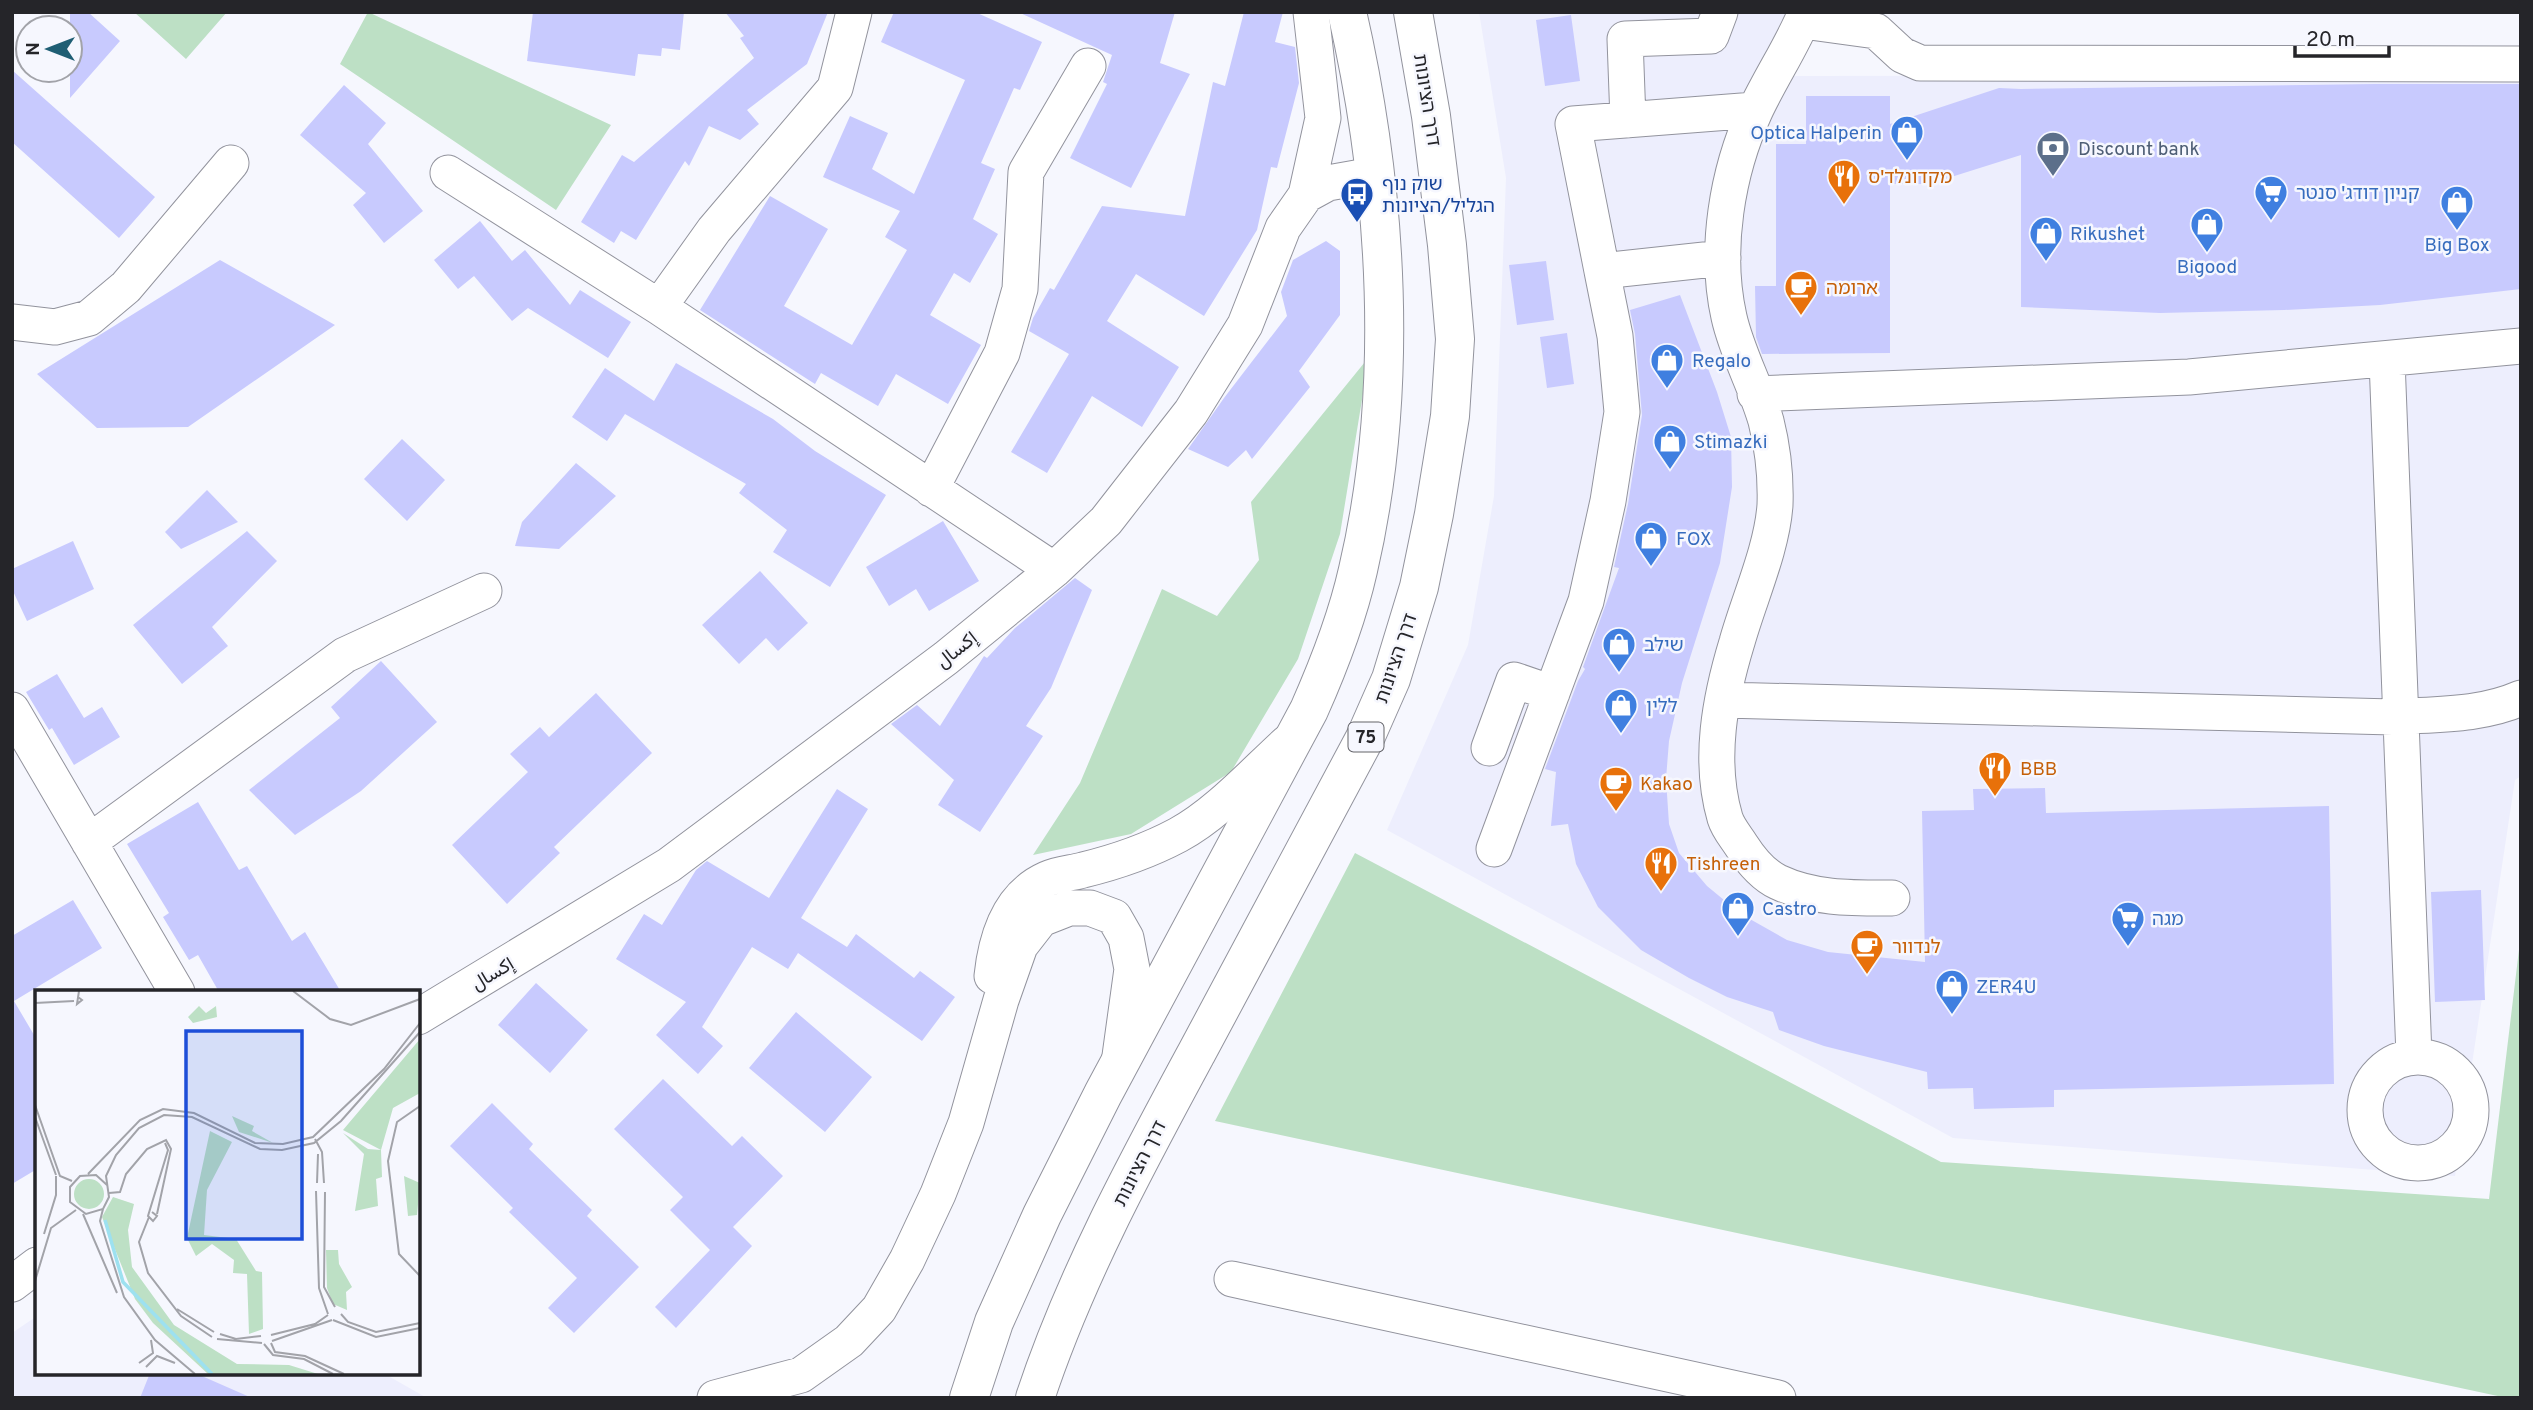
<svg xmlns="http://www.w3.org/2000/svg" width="2533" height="1410" font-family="Overpass,Vazirmatn,'Noto Sans Hebrew',sans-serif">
	<rect width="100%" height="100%" fill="#f6f7fe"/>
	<path fill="#edeefd" d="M1479 12H1823L1792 76 2521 75V776L2515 780 2455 1176 1953 1138 1387 830 1468 645 1494 496 1506 178Z
		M37 1316V1373H383L427 1398H12V1333Z"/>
	<path fill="#bde0c5" d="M134 12H227L186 59Z
		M368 12 611 125 556 210 340 64Z
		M1369 357 1340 534 1298 659 1231 772 1131 834 1033 855 1080 783 1162 589 1217 616 1259 560 1251 502Z
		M1355 853 1941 1162 2489 1199 2521 933V1398H2507L1215 1121Z"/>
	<path fill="#c8cafe" d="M70 12H88L120 41 70 98Z
		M533 12H684L680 50 662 48 661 56 638 54 635 76 527 61Z
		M725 12H828L807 64 747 110 759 124 740 140 709 126 689 166 685 161 636 240 621 231 614 243 581 222 622 155 634 162 754 58 740 38 744 36Z
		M894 12H975L1042 42 1020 90 1014 88 981 163 995 169 973 219 998 234 970 283 954 273 930 315 981 345 948 404 896 374 878 406 821 373 815 384 700 310 770 196 828 229 784 306 852 345 907 250 885 237 900 211 823 177 850 116 888 133 872 169 914 194 965 80 881 42Z
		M1018 12H1175L1160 63 1190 74 1131 188 1070 158 1107 84 1103 82 1112 55Z
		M1244 12H1283L1275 42 1295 47 1299 83 1277 168 1271 167 1257 230 1204 316 1136 274 1107 321 1179 367 1142 427 1092 396 1047 473 1011 452 1069 354 1029 331 1033 318 1050 288 1054 290 1102 206 1185 216 1213 82 1225 86Z
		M1571 15 1580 81 1545 86 1536 20Z
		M12 70 155 197 119 238 12 142Z
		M2374 84H2521V289L2380 305 2284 310 2160 313 2021 307V155L1929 184H1890V353L1762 354 1756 337 1755 286H1776V144H1806V96H1890V124L1999 88 2021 89Z
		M344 85 386 123 368 144 423 211 384 243 353 205 366 193 300 135Z
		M480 221 512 261 525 250 570 305 580 290 631 322 608 358 528 308 512 321 474 276 458 289 434 260Z
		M1326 241 1340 251V315L1299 371 1310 387 1252 459 1246 450 1228 467 1188 449 1224 398 1287 316 1281 292 1293 260Z
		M220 260 335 325 188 427 97 428 37 374Z
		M1546 261 1554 320 1517 325 1509 265Z
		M1680 295 1717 392 1731 437 1732 487 1720 563 1682 683 1669 741 1666 779 1669 824 1679 853 1707 886 1741 914 1787 940 1828 952 1925 962 1922 811 1974 810 1973 789 2045 788 2046 813 2329 806 2334 1084 2054 1090V1107L1974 1109 1973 1088 1928 1089 1927 1072 1824 1046 1779 1030 1773 1012 1727 997 1689 978 1641 950 1598 907 1576 864 1568 824 1551 826 1556 772 1545 769 1578 681 1585 669 1583 667 1619 568 1614 567 1628 504 1642 415 1635 334 1630 310Z
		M1567 333 1574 384 1547 388 1540 337Z
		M676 363 773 419 815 451 886 495 830 587 773 552 787 530 739 493 746 484 625 414 607 441 572 417 605 368 654 401Z
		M402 439 445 480 407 521 364 479Z
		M576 463 616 496 559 549 515 546 522 522Z
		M207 490 238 522 181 549 165 532Z
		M943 521 979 581 929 611 916 589 889 606 866 567Z
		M247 531 277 561 212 627 228 646 182 684 133 625Z
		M73 541 94 589 27 621 12 589V569Z
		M760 571 808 623 778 651 766 638 739 664 702 625Z
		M1075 578 1092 590 1051 688 1026 726 1043 736 980 832 938 805 954 780 891 724 917 705 940 726 984 656 987 658 1015 628Z
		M381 661 437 722 361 791 295 835 249 790 340 718 331 707Z
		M57 674 84 718 102 707 120 737 74 765 52 728 49 730 26 692Z
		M596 693 652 753 554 847 560 853 507 904 452 845 528 772 510 754 540 727 549 737Z
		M837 789 868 809 801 918 847 947 856 934 914 978 920 971 955 997 922 1041 798 953 788 969 752 947 702 1027 723 1046 698 1074 656 1035 686 1002 616 959 644 914 662 925 696 870 707 861 769 898Z
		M198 802 239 870 247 866 292 941 305 932 341 992H219L198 955 189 960 163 917 169 913 127 844Z
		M2481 890 2485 1000 2435 1002 2431 892Z
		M73 900 102 948 14 1001 37 1040V1169L12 1184V936Z
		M536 983 588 1030 550 1073 498 1025Z
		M796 1012 872 1077 825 1132 749 1068Z
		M663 1079 732 1146 742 1136 783 1176 733 1227 752 1246 676 1328 655 1307 710 1250 670 1210 683 1197 614 1129Z
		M492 1103 533 1144 529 1149 592 1210 587 1216 639 1267 574 1333 548 1308 577 1278 509 1212 513 1208 450 1146Z
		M150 1373H195L252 1398H140Z"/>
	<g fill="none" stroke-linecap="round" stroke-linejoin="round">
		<defs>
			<path id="minor" d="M1806 12C1792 46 1771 77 1755 111 1727 172 1714 250 1729 317 1737 353 1756 386 1766 421 1773 449 1776 476 1775 505 1772 549 1749 599 1737 642 1720 698 1708 760 1725 818 1728 828 1736 837 1741 845 1750 859 1763 875 1778 882 1814 899 1853 898 1892 898
				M1803 21 1876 31 1902 55 1920 63 2521 64
				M1628 120 1625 39 1711 36 1720 12
				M448 173 659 307 1054 570
				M1306 195 1323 118 1311 12
				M1723 258 1602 271 1573 124 1755 110
				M659 307 714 230 835 88 854 12
				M12 322 55 327 89 318 126 287 231 163
				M2387 360 2414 1056
				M1755 394 2189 377 2521 346
				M931 489 1002 353 1020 289 1026 172 1088 66
				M1724 700 2393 717C2436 714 2480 716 2521 698
				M12 710 177 992
				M1489 748 1514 680 1552 693
				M89 842 345 655 484 591
				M1494 849 1586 601 1608 501 1622 412 1615 336 1602 271
				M992 976C996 938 1009 896 1047 879 1058 874 1072 873 1083 870 1116 862 1148 851 1178 835 1217 814 1254 773 1287 743
				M418 1017 669 865 946 658 1054 570 1106 521 1191 412 1245 325 1283 228 1306 195 1328 183 1373 175
				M2365 1110a53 53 0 1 1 106 0a53 53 0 1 1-106 0Z
				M1232 1279 1778 1398
				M12 1284 37 1265
				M715 1398 801 1375 849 1341 879 1309 907 1260 938 1194 966 1123 1001 1000 1020 946 1041 919 1069 908H1090L1114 917 1126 938 1132 969 1120 1056"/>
			<path id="highway" d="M969 1398 994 1322 1042 1215 1103 1094 1309 710C1329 665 1347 619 1358 570 1400 390 1388 191 1347 12
				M1035 1398C1075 1277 1137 1163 1197 1052 1253 947 1309 843 1365 738L1391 679 1419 587 1434 514 1450 416 1455 339 1447 245 1431 116 1413 12"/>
		</defs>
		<use href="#minor" stroke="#92939d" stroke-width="37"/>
		<use href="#highway" stroke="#92939d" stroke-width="40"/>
		<use href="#minor" stroke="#fff" stroke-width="35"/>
		<use href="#highway" stroke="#fff" stroke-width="38"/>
	</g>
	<defs>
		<symbol id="shop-pin" viewBox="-11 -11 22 30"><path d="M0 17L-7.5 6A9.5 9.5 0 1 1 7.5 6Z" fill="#3f7fe0" stroke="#f6f7fe"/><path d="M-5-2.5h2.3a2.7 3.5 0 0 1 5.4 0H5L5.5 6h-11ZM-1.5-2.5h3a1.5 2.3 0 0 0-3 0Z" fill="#fff"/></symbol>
		<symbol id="bank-pin" viewBox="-11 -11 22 30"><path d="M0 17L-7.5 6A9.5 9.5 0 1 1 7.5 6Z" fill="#5c6f8a" stroke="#f6f7fe"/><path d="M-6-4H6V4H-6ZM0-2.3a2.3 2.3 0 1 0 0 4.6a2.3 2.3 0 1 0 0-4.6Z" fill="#fff"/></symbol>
		<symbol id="restaurant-pin" viewBox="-11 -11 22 30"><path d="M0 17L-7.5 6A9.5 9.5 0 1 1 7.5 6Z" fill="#e8710a" stroke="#f6f7fe"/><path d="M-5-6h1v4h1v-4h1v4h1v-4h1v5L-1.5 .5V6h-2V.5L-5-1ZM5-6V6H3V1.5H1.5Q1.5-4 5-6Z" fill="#fff"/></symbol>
		<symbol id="supermarket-pin" viewBox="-11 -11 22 30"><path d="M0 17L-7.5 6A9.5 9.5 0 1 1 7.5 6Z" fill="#3f7fe0" stroke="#f6f7fe"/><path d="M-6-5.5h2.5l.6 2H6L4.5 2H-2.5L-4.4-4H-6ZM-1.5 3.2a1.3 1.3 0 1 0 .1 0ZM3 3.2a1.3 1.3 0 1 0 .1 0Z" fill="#fff"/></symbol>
		<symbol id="bus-pin" viewBox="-11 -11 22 30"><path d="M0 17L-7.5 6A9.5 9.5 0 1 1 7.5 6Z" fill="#1a4fb4" stroke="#f6f7fe"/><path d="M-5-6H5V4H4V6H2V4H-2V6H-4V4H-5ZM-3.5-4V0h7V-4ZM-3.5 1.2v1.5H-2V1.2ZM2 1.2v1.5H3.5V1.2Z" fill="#fff"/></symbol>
		<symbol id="cafe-pin" viewBox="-11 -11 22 30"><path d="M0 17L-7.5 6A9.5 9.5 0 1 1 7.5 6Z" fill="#e8710a" stroke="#f6f7fe"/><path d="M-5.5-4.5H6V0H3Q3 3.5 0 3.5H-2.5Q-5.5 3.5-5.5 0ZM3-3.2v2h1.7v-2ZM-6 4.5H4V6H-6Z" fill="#fff"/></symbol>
	</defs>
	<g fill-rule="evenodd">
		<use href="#shop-pin" x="1888" y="113" width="38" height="52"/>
		<use href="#bank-pin" x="2034" y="129" width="38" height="52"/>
		<use href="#restaurant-pin" x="1825" y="157" width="38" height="52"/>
		<use href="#supermarket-pin" x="2252" y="173" width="38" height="52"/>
		<use href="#bus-pin" x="1338" y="175" width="38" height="52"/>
		<use href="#shop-pin" x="2438" y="183" width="38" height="52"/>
		<use href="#shop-pin" x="2188" y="205" width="38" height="52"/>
		<use href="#shop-pin" x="2027" y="214" width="38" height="52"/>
		<use href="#cafe-pin" x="1782" y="268" width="38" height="52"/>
		<use href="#shop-pin" x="1648" y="341" width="38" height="52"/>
		<use href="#shop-pin" x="1651" y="422" width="38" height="52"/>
		<use href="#shop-pin" x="1632" y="519" width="38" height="52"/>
		<use href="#shop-pin" x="1600" y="625" width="38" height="52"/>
		<use href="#shop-pin" x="1602" y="686" width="38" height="52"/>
		<use href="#restaurant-pin" x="1976" y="749" width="38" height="52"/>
		<use href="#cafe-pin" x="1597" y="764" width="38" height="52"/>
		<use href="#restaurant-pin" x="1642" y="844" width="38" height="52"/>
		<use href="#shop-pin" x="1719" y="889" width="38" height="52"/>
		<use href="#supermarket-pin" x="2109" y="899" width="38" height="52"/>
		<use href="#cafe-pin" x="1848" y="927" width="38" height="52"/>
		<use href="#shop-pin" x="1933" y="967" width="38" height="52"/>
	</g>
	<g text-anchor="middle" stroke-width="5" stroke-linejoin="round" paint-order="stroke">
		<rect fill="#f6f7fe" stroke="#646469" stroke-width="2" x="1348.5" y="722.5" width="35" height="29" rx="5"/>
		<g font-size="18" font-weight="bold" fill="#252529">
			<text x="1366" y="743">75</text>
		</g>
		<g font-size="19" fill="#252529" stroke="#f6f7fe">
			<text transform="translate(1428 100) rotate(81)" y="7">דרך הציונות</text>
			<text transform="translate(956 649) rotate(-38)" y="7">إكسال</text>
			<text transform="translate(1395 658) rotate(-71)" y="7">דרך הציונות</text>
			<text transform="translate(492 973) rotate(-31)" y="7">إكسال</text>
			<text transform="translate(1139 1163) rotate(-63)" y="7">דרך הציונות</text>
		</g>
		<g font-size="19" fill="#366cbe" stroke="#f6f7fe" text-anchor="start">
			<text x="1882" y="139" text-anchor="end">Optica Halperin</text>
			<text x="2296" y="199">קניון דודג' סנטר</text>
			<text x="2070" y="240">Rikushet</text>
			<text x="2457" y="251" text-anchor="middle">Big Box</text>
			<text x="2207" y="273" text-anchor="middle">Bigood</text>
			<text x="1692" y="367">Regalo</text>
			<text x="1694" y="448">Stimazki</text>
			<text x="1676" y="545">FOX</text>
			<text x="1644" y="651">שילב</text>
			<text x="1646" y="712">ללין</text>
			<text x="1762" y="915">Castro</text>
			<text x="2152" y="925">מגה</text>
			<text x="1976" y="993">ZER4U</text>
		</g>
		<g font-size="19" fill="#4e5e75" stroke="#f6f7fe" text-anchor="start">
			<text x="2078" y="155">Discount bank</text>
		</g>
		<g font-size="19" fill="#c56008" stroke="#f6f7fe" text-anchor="start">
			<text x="1868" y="183">מקדונלד'ס</text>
			<text x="1826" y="294">ארומה</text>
			<text x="2020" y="775">BBB</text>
			<text x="1640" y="790">Kakao</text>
			<text x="1686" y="870">Tishreen</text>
			<text x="1892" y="953">לנדוור</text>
		</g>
		<g font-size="19" fill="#164399" stroke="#f6f7fe" text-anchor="start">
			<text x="1382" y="190">שוק נוף<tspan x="1382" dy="22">הגליל/הציונות</tspan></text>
		</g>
	</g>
	<g transform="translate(35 990)">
		<rect width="385" height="385" fill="#f6f7fe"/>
		<path d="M164 16 171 23 181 16 182 27 158 33 153 27ZM385 49V103L358 118 346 160 347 187 341 189 343 216 320 221 329 164 308 143 333 159 346 160 308 140ZM197 126 219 136 217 141 238 153 204 142ZM175 141 197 152 172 200 169 245 201 249 221 281 227 282 228 339 214 344 212 284 198 283 199 270 177 254 161 266 152 248ZM369 186 385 193 382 225 373 226ZM39 204a15 15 0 1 1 30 0a15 15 0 1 1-30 0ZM78 207 99 214 93 240 97 277 139 335 202 374 254 375 283 384H173L118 333 100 309 67 227ZM291 260H303L304 274 317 297 311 302 312 320 298 314 292 298Z" fill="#bde0c5"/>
		<path fill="none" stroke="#9de1f0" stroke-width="3.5" d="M70 230 88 292 177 384"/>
		<path fill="none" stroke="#a2a3a9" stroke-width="2" d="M258 1 295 29 316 35 385 9M43 7 47 10 42 14 44 1M0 13 39 11M0 115 25 186 37 191M385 116 362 132 353 171 364 264 385 286M0 127 21 185M280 149 287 162 289 193M53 184 105 130 128 119 159 123 220 153 248 154 278 147 349 79 385 33M282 193 283 164M72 195 61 185 45 186 35 197V212L51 224 68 219 74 207 71 186 81 165 104 138 129 125 157 127 225 159 247 160 279 153 306 131 385 42M281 201 284 298 293 324M290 202 289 297 300 317M74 203 85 202 91 184 112 159 131 150 136 159 122 224M68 219 65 231 89 307 120 350 160 384M117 222 122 226 118 231 113 226 133 160 130 153M48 224 82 303M114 227 104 252 113 283 146 326 177 347M9 244 21 205V186M0 291 16 238 41 220M142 319 179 342M306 324 313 332 341 342 385 333M298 330 341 347 385 338M185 344 201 349 226 346M236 345 280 334 293 325M182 349 227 353M237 351 297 330M236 353 240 362 270 366 309 384M229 354 238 365 269 369 298 384M104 373 118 363 116 350M111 377 122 366 140 373"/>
		<path fill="#1d4ed8" fill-opacity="0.15" stroke="#1d4ed8" stroke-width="3.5" d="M151 41H267V249H151Z"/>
		<rect width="385" height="385" fill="none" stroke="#252529" stroke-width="3.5"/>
	</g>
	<rect width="2533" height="1410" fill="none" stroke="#252529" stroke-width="28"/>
	<g transform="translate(49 49) rotate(270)"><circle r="33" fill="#f6f7fe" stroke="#a2a3a9" stroke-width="2"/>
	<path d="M0-5L12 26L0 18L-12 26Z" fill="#1f5e74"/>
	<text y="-10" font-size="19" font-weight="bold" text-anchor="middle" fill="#252529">N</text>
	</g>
	<path d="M2295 46v10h94v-10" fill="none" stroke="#252529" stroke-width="3.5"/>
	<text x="2306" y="46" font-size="21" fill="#252529" stroke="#f6f7fe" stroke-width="5" paint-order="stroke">20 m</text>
</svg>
